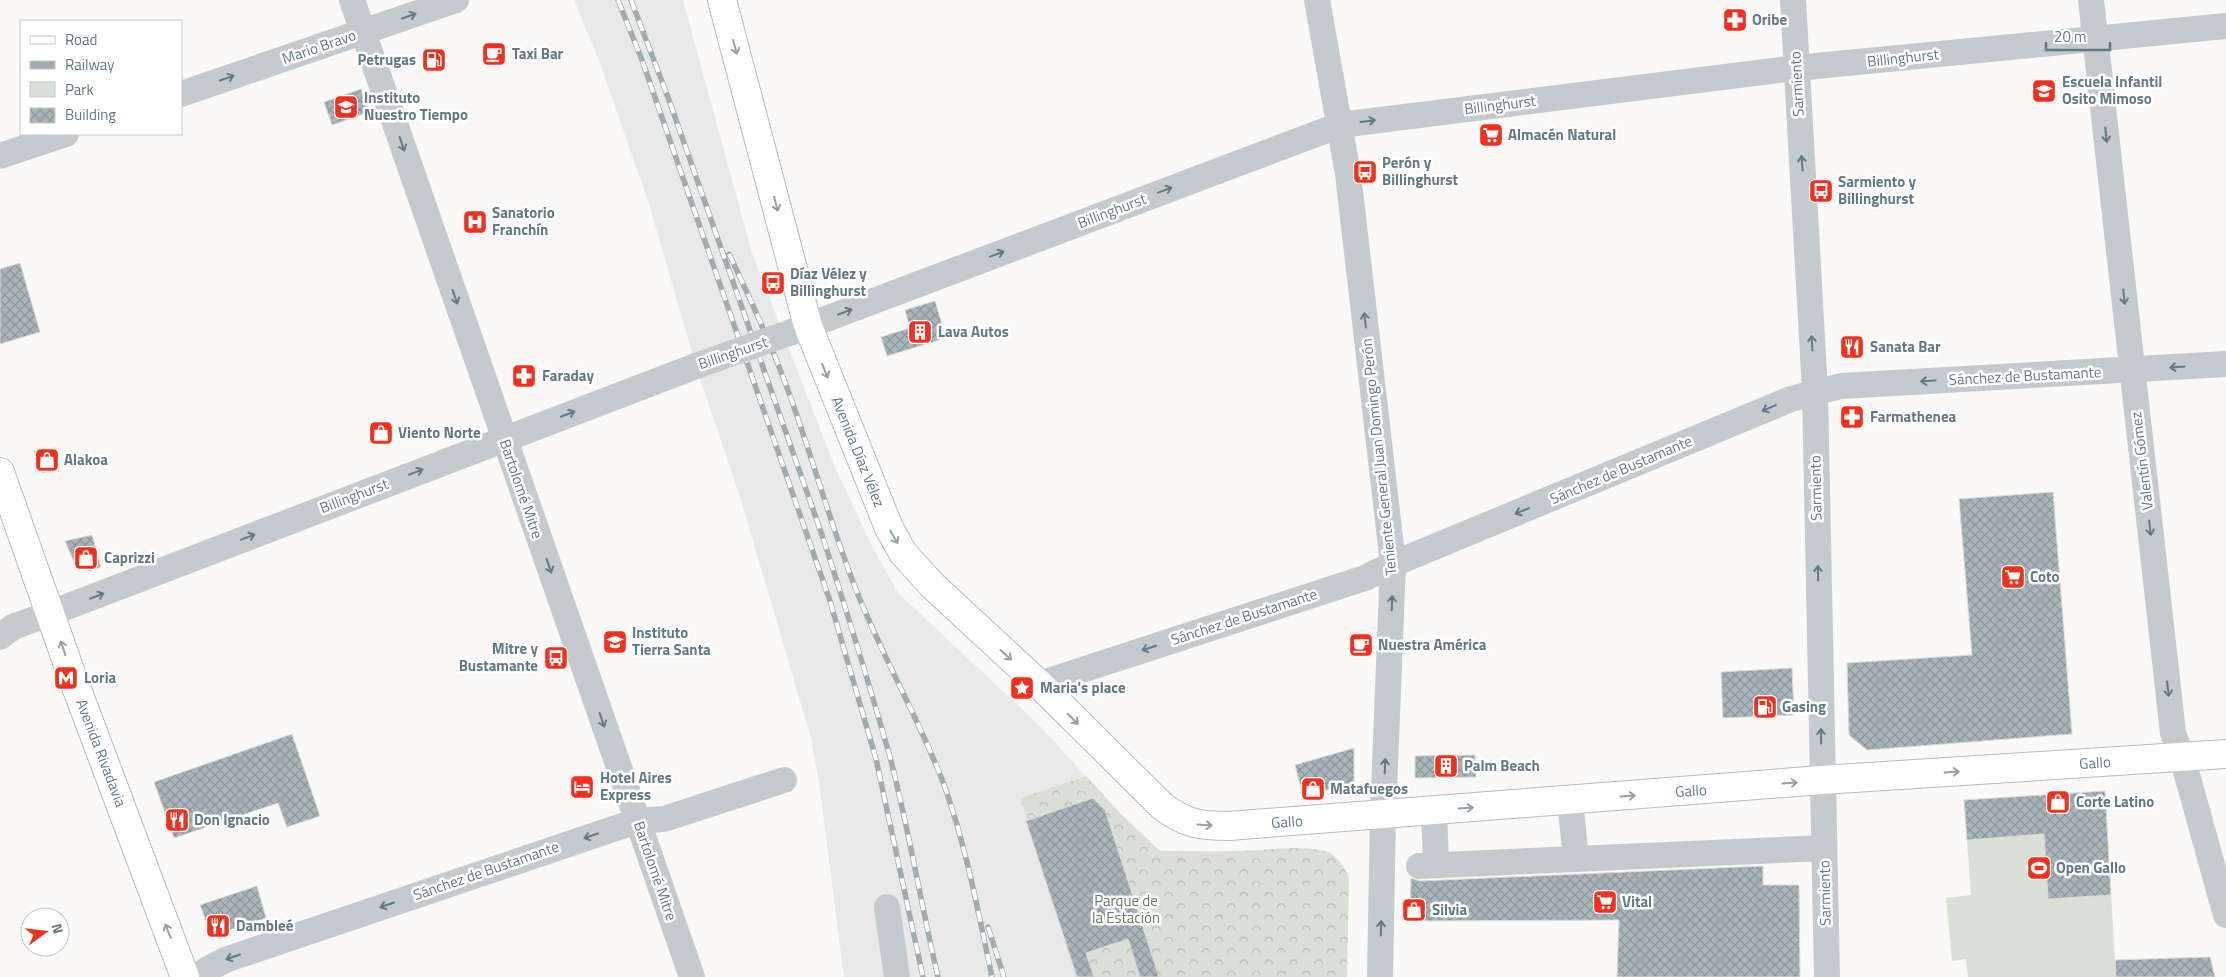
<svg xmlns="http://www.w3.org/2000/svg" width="2226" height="977" font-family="'Titillium Web',sans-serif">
	<defs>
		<pattern id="forest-crowns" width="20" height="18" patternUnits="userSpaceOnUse" patternTransform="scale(1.25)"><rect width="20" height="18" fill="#dbe0d6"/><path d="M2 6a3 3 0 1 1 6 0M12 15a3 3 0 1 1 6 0" fill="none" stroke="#b5bbb3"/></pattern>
		<pattern id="building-cross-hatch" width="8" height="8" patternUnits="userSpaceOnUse" patternTransform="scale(1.25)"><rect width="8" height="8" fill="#a9b5ba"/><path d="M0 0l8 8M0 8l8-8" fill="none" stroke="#8d989d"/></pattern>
	</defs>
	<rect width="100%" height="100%" fill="#faf9f7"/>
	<path fill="#e8e9e8" d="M574 0H683L752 253 834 465 871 544 898 593 1044 730 1085 776 1020 798 1077 977H844L819 782 811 738 741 500 696 366 649 204 600 63Z"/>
	<path fill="#dbe0d6" d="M2105 791 2116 977H1968L1966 959 1952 961 1946 898 1971 895 1964 801Z"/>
	<path fill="url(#forest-crowns)" d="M1086 776 1120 813 1160 851C1186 851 1211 852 1237 851 1261 851 1303 844 1325 851 1337 855 1345 867 1349 878L1347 977H1077L1020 798Z"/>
	<path fill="url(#building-cross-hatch)" stroke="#dcdbd9" d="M361 89 369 112 332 125 324 102Z
		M20 263 40 332 0 344V269Z
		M935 301 946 338 887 356 881 337 910 328 905 310Z
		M56 448 59 469 42 473 34 451Z
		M2053 492 2072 734 1867 750 1849 735 1847 663 1972 655 1959 499Z
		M92 535 101 567 90 571 74 562 65 541Z
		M1792 668 1794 715 1723 718 1721 672Z
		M292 734 320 816 287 827 278 803 174 838 154 782Z
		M1354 748V788L1302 792 1295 765Z
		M1475 755 1476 777 1415 778V756Z
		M2105 791 2111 895 2048 899 2044 834 1967 840 1964 800Z
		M1093 798 1105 810 1159 977H1140L1128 939 1086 953 1094 977H1077L1026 821Z
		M1763 866V885H1799L1800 977H1617L1619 920 1410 921 1411 878 1420 881Z
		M257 886 266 918 220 933 209 929 200 905Z
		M2210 957 2215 977H2116L2115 960Z"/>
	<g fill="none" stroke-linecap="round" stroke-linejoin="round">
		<defs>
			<path id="major" d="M722 0 808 326 889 528 903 553 932 585 1039 684 1162 806C1186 824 1200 826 1229 826L1822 780 2226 754
				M0 472 72 676 185 977"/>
		</defs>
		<use href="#major" stroke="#b5bcc0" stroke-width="30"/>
		<path stroke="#c4cacd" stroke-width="26" d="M352 0 692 977
			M1317 0 1348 174 1393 564 1383 815 1380 977
			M1793 0 1815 391 1827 977
			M2091 0 2173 733 2182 757 2226 915
			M181 94 456 0
			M0 156 66 134
			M789 333 1340 125 1796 68 2226 26
			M0 637 13 627 51 613 696 366
			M1039 684 1365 578 1393 564 1791 399 1841 386 2226 364
			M1570 800 1576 859
			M1434 811 1436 865
			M1419 866 1824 848
			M887 907 897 977
			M194 977 225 960 637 821 664 819 784 780"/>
		<use href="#major" stroke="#fff" stroke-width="28"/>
		<defs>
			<path id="rail" d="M618 0 642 60 830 601 876 759 923 977
				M631 0 669 100 822 535C846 609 869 683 890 757 909 830 921 904 938 977
				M729 254C753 304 776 355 794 407 815 467 832 528 855 587 881 654 917 715 943 782 966 845 978 911 992 977
				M988 927 1004 977"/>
		</defs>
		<use href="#rail" stroke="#a1acb0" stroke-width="5.5"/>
		<use href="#rail" stroke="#fff" stroke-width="4" stroke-dasharray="11" stroke-linecap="butt"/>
		<path stroke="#c4cacd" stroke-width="26" d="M696 366 783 335"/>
	</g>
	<defs><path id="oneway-shaft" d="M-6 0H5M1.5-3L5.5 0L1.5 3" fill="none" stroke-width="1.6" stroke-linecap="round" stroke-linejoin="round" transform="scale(1.25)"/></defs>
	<g stroke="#627a85">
		<use href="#oneway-shaft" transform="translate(409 16) rotate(-19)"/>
		<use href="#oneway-shaft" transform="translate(227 78) rotate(-19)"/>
		<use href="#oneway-shaft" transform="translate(1368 121) rotate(-7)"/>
		<use href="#oneway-shaft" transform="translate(2106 135) rotate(84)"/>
		<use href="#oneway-shaft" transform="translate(402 144) rotate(71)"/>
		<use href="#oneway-shaft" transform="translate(1802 163) rotate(-94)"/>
		<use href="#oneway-shaft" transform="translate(1165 190) rotate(-21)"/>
		<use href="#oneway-shaft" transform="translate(997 254) rotate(-21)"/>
		<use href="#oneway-shaft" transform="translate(455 297) rotate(71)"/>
		<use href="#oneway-shaft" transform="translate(2124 297) rotate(84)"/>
		<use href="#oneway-shaft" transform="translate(845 312) rotate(-21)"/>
		<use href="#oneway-shaft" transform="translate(1365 320) rotate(-97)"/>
		<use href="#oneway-shaft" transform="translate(1812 343) rotate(-93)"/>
		<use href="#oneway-shaft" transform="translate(2177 367) rotate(176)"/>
		<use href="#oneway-shaft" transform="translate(1928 381) rotate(177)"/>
		<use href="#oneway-shaft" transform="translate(1769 408) rotate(157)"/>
		<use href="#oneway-shaft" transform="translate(568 414) rotate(-21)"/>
		<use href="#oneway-shaft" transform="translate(416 472) rotate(-21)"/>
		<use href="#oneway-shaft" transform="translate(1522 511) rotate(157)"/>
		<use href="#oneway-shaft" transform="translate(2150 528) rotate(83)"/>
		<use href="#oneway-shaft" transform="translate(248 537) rotate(-21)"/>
		<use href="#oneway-shaft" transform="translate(549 566) rotate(71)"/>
		<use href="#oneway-shaft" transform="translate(1818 573) rotate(-91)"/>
		<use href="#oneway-shaft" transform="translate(97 596) rotate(-21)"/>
		<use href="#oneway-shaft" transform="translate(1392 603) rotate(-88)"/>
		<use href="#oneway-shaft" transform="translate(1149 648) rotate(162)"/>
		<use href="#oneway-shaft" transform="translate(2168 689) rotate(83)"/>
		<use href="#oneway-shaft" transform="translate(602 720) rotate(71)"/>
		<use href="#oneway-shaft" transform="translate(1821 736) rotate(-91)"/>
		<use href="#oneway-shaft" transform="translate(1385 766) rotate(-88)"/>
		<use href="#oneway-shaft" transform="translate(591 836) rotate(161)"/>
		<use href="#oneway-shaft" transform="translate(387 905) rotate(161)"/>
		<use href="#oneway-shaft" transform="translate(1381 928) rotate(-89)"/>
		<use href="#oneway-shaft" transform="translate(233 957) rotate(161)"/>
	</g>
	<g stroke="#91a2aa">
		<use href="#oneway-shaft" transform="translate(735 47) rotate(75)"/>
		<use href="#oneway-shaft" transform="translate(776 204) rotate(75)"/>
		<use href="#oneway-shaft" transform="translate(825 371) rotate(68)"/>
		<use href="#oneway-shaft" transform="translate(894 537) rotate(60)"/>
		<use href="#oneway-shaft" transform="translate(63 648) rotate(-109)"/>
		<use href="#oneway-shaft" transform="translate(1006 655) rotate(42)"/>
		<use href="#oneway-shaft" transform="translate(1073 719) rotate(45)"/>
		<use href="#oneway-shaft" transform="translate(1952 772) rotate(-4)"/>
		<use href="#oneway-shaft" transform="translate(1790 783) rotate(-4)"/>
		<use href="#oneway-shaft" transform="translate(1628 796) rotate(-4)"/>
		<use href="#oneway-shaft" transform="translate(1466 808) rotate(-4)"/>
		<use href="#oneway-shaft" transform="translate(1205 825) rotate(4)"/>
		<use href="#oneway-shaft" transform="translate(168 931) rotate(-111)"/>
	</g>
	<defs>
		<symbol id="pharmacy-square" viewBox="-11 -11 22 22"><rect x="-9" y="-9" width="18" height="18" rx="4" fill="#f2301e" stroke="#fff"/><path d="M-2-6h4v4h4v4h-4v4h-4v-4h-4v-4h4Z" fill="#fff"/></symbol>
		<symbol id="cafe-square" viewBox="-11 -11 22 22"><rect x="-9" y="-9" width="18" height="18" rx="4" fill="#f2301e" stroke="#fff"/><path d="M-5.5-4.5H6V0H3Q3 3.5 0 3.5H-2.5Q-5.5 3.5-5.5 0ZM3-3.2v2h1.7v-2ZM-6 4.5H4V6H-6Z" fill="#fff"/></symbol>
		<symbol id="fuel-square" viewBox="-11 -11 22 22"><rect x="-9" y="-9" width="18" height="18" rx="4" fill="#f2301e" stroke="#fff"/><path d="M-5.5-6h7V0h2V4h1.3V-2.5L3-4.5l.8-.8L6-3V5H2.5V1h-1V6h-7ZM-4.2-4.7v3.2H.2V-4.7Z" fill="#fff"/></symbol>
		<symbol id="school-square" viewBox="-11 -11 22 22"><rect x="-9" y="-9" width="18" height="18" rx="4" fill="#f2301e" stroke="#fff"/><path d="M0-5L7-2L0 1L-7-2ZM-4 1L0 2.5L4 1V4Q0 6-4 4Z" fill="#fff"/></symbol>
		<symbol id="university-square" viewBox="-11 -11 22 22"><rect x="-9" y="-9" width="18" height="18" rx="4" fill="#f2301e" stroke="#fff"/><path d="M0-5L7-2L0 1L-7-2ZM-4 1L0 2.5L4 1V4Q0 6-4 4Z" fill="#fff"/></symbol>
		<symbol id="supermarket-square" viewBox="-11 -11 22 22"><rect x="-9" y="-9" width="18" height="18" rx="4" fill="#f2301e" stroke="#fff"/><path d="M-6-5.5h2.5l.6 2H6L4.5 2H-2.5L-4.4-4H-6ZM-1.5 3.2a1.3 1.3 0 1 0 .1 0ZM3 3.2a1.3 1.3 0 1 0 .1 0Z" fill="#fff"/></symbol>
		<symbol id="bus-square" viewBox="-11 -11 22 22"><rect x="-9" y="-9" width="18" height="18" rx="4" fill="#f2301e" stroke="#fff"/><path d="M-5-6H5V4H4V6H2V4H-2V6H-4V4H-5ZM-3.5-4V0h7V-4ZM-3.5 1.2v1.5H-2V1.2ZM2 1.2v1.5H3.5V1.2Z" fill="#fff"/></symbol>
		<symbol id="hospital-square" viewBox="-11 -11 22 22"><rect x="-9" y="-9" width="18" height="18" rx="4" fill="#f2301e" stroke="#fff"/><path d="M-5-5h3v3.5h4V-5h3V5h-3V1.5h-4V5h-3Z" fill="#fff"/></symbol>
		<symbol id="building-square" viewBox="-11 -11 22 22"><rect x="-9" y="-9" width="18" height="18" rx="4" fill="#f2301e" stroke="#fff"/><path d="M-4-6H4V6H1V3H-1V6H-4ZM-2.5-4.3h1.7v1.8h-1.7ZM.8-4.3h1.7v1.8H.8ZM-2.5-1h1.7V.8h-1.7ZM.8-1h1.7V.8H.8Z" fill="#fff"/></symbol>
		<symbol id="restaurant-square" viewBox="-11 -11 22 22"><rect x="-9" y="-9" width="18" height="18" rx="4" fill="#f2301e" stroke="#fff"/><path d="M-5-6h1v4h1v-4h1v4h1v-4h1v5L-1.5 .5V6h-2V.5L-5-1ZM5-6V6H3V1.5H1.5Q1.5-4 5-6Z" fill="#fff"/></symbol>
		<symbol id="shop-square" viewBox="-11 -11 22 22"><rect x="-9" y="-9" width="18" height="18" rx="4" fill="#f2301e" stroke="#fff"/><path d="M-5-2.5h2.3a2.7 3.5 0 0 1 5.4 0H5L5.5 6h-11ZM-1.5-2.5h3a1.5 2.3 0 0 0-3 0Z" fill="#fff"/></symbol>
		<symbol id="metro-square" viewBox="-11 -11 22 22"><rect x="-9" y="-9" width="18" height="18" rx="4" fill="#f2301e" stroke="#fff"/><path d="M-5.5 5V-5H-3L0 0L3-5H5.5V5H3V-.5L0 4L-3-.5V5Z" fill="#fff"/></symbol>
		<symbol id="sight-square" viewBox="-11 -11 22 22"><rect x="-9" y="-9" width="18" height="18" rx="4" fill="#f2301e" stroke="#fff"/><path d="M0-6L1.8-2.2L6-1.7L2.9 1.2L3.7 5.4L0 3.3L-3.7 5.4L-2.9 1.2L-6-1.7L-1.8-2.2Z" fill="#fff"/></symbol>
		<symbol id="hotel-square" viewBox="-11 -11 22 22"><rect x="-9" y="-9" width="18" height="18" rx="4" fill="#f2301e" stroke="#fff"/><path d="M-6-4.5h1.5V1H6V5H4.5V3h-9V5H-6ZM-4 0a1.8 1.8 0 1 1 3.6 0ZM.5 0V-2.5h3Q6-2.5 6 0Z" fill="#fff"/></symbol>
		<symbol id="stadium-square" viewBox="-11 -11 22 22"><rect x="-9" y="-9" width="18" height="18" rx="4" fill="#f2301e" stroke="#fff"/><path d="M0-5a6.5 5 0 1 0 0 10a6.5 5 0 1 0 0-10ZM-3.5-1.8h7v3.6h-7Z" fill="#fff"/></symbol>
	</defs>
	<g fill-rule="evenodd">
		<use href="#pharmacy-square" x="1721" y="6" width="28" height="28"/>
		<use href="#cafe-square" x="480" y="40" width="28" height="28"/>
		<use href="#fuel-square" x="420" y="46" width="28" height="28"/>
		<use href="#school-square" x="2030" y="77" width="28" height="28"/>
		<use href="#university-square" x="332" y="93" width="28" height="28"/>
		<use href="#supermarket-square" x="1477" y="121" width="28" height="28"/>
		<use href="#bus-square" x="1351" y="158" width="28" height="28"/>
		<use href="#bus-square" x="1807" y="177" width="28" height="28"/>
		<use href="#hospital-square" x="461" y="208" width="28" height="28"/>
		<use href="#bus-square" x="759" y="269" width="28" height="28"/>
		<use href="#building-square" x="906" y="318" width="28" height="28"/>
		<use href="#restaurant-square" x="1838" y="333" width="28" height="28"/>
		<use href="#pharmacy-square" x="510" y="362" width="28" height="28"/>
		<use href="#pharmacy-square" x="1838" y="403" width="28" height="28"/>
		<use href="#shop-square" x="367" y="419" width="28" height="28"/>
		<use href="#shop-square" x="33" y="446" width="28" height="28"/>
		<use href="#shop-square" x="72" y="544" width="28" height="28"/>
		<use href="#supermarket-square" x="1999" y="563" width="28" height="28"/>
		<use href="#school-square" x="601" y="628" width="28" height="28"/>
		<use href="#cafe-square" x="1347" y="631" width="28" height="28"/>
		<use href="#bus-square" x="542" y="644" width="28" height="28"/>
		<use href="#metro-square" x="52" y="664" width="28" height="28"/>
		<use href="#sight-square" x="1008" y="674" width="28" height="28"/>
		<use href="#fuel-square" x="1751" y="693" width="28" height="28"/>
		<use href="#building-square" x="1432" y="752" width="28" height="28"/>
		<use href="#hotel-square" x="568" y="773" width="28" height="28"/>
		<use href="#shop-square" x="1299" y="775" width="28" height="28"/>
		<use href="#shop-square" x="2044" y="788" width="28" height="28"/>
		<use href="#restaurant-square" x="163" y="806" width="28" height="28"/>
		<use href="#stadium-square" x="2025" y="854" width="28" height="28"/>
		<use href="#supermarket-square" x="1591" y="888" width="28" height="28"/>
		<use href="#shop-square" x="1400" y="896" width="28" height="28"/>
		<use href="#restaurant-square" x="204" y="912" width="28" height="28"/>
	</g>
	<g text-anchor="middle" stroke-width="5" stroke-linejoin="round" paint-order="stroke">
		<g font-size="15" font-weight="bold" fill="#627a85" stroke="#fff" text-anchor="start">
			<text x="1752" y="25">Oribe</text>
			<text x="512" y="59">Taxi Bar</text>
			<text x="416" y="65" text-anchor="end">Petrugas</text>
			<text x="2062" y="87">Escuela Infantil<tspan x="2062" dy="17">Osito Mimoso</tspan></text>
			<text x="364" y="103">Instituto<tspan x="364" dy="17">Nuestro Tiempo</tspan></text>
			<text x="1508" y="140">Almacén Natural</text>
			<text x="1382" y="168">Perón y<tspan x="1382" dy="17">Billinghurst</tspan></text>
			<text x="1838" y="187">Sarmiento y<tspan x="1838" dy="17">Billinghurst</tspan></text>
			<text x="492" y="218">Sanatorio<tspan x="492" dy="17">Franchín</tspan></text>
			<text x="790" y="279">Díaz Vélez y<tspan x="790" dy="17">Billinghurst</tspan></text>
			<text x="938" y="337">Lava Autos</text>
			<text x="1870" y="352">Sanata Bar</text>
			<text x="542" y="381">Faraday</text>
			<text x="1870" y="422">Farmathenea</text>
			<text x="398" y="438">Viento Norte</text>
			<text x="64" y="465">Alakoa</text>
			<text x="104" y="563">Caprizzi</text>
			<text x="2030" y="582">Coto</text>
			<text x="632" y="638">Instituto<tspan x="632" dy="17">Tierra Santa</tspan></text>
			<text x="1378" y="650">Nuestra América</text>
			<text x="538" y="654" text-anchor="end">Mitre y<tspan x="538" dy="17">Bustamante</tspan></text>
			<text x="84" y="683">Loria</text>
			<text x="1040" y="693">Maria's place</text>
			<text x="1782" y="712">Gasing</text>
			<text x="1464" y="771">Palm Beach</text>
			<text x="600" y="783">Hotel Aires<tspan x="600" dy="17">Express</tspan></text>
			<text x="1330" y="794">Matafuegos</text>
			<text x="2076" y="807">Corte Latino</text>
			<text x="194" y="825">Don Ignacio</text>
			<text x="2056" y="873">Open Gallo</text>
			<text x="1622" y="907">Vital</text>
			<text x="1432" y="915">Silvia</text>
			<text x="236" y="931">Dambleé</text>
		</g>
		<g font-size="15" fill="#627a85" stroke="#fff">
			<text transform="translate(319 47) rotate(-19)" y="5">Mario Bravo</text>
			<text transform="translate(1903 58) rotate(-6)" y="5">Billinghurst</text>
			<text transform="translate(1797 84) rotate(-93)" y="5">Sarmiento</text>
			<text transform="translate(1500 105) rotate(-7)" y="5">Billinghurst</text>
			<text transform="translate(1112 211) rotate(-21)" y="5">Billinghurst</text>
			<text transform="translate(733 353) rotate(-19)" y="5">Billinghurst</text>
			<text transform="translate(2025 376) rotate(-3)" y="5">Sánchez de Bustamante</text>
			<text transform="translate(858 452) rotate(68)" y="5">Avenida Díaz Vélez</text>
			<text transform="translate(1379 457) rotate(-96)" y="5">Teniente General Juan Domingo Perón</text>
			<text transform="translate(2142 461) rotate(-97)" y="5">Valentín Gómez</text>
			<text transform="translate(1621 470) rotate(-23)" y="5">Sánchez de Bustamante</text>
			<text transform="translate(1816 488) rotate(-91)" y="5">Sarmiento</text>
			<text transform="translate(521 489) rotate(71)" y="5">Bartolomé Mitre</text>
			<text transform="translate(354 496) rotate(-21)" y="5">Billinghurst</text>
			<text transform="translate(1244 617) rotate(-18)" y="5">Sánchez de Bustamante</text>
			<text transform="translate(101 753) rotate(69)" y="5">Avenida Rivadavia</text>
			<text transform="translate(2095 763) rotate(-4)" y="5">Gallo</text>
			<text transform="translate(1691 791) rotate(-4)" y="5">Gallo</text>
			<text transform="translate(1287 822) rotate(-4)" y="5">Gallo</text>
			<text transform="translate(486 871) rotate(-19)" y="5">Sánchez de Bustamante</text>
			<text transform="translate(655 871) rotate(71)" y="5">Bartolomé Mitre</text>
			<text transform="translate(1825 893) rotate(-91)" y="5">Sarmiento</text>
		</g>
		<g font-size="15" fill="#6a7b62" stroke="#fff">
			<text x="1126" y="906">Parque de<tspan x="1126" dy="17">la Estación</tspan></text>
		</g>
	</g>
	<rect x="20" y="20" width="162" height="115" fill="#ffffff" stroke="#c0cace"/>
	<rect x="30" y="36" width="25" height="8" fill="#ffffff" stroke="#c0cace"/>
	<text x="65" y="45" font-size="15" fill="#627a85">Road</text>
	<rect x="30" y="61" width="25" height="8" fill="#a1acb0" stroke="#c0cace"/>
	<text x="65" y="70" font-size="15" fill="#627a85">Railway</text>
	<rect x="30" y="82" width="25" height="15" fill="#dbe0d6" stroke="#c0cace"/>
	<text x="65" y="95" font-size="15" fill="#627a85">Park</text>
	<rect x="30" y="108" width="25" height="15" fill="url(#building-cross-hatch)" stroke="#c0cace"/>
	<text x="65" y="120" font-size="15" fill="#627a85">Building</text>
	<g transform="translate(45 932) rotate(75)"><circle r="24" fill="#ffffff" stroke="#c0cace"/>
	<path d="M0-4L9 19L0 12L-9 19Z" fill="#f2301e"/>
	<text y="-8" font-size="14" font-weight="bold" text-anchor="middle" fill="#627a85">N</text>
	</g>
	<path d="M2046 42v8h64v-8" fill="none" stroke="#627a85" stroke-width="2.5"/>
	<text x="2054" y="42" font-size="15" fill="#627a85" stroke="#ffffff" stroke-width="4" paint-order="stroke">20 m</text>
</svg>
